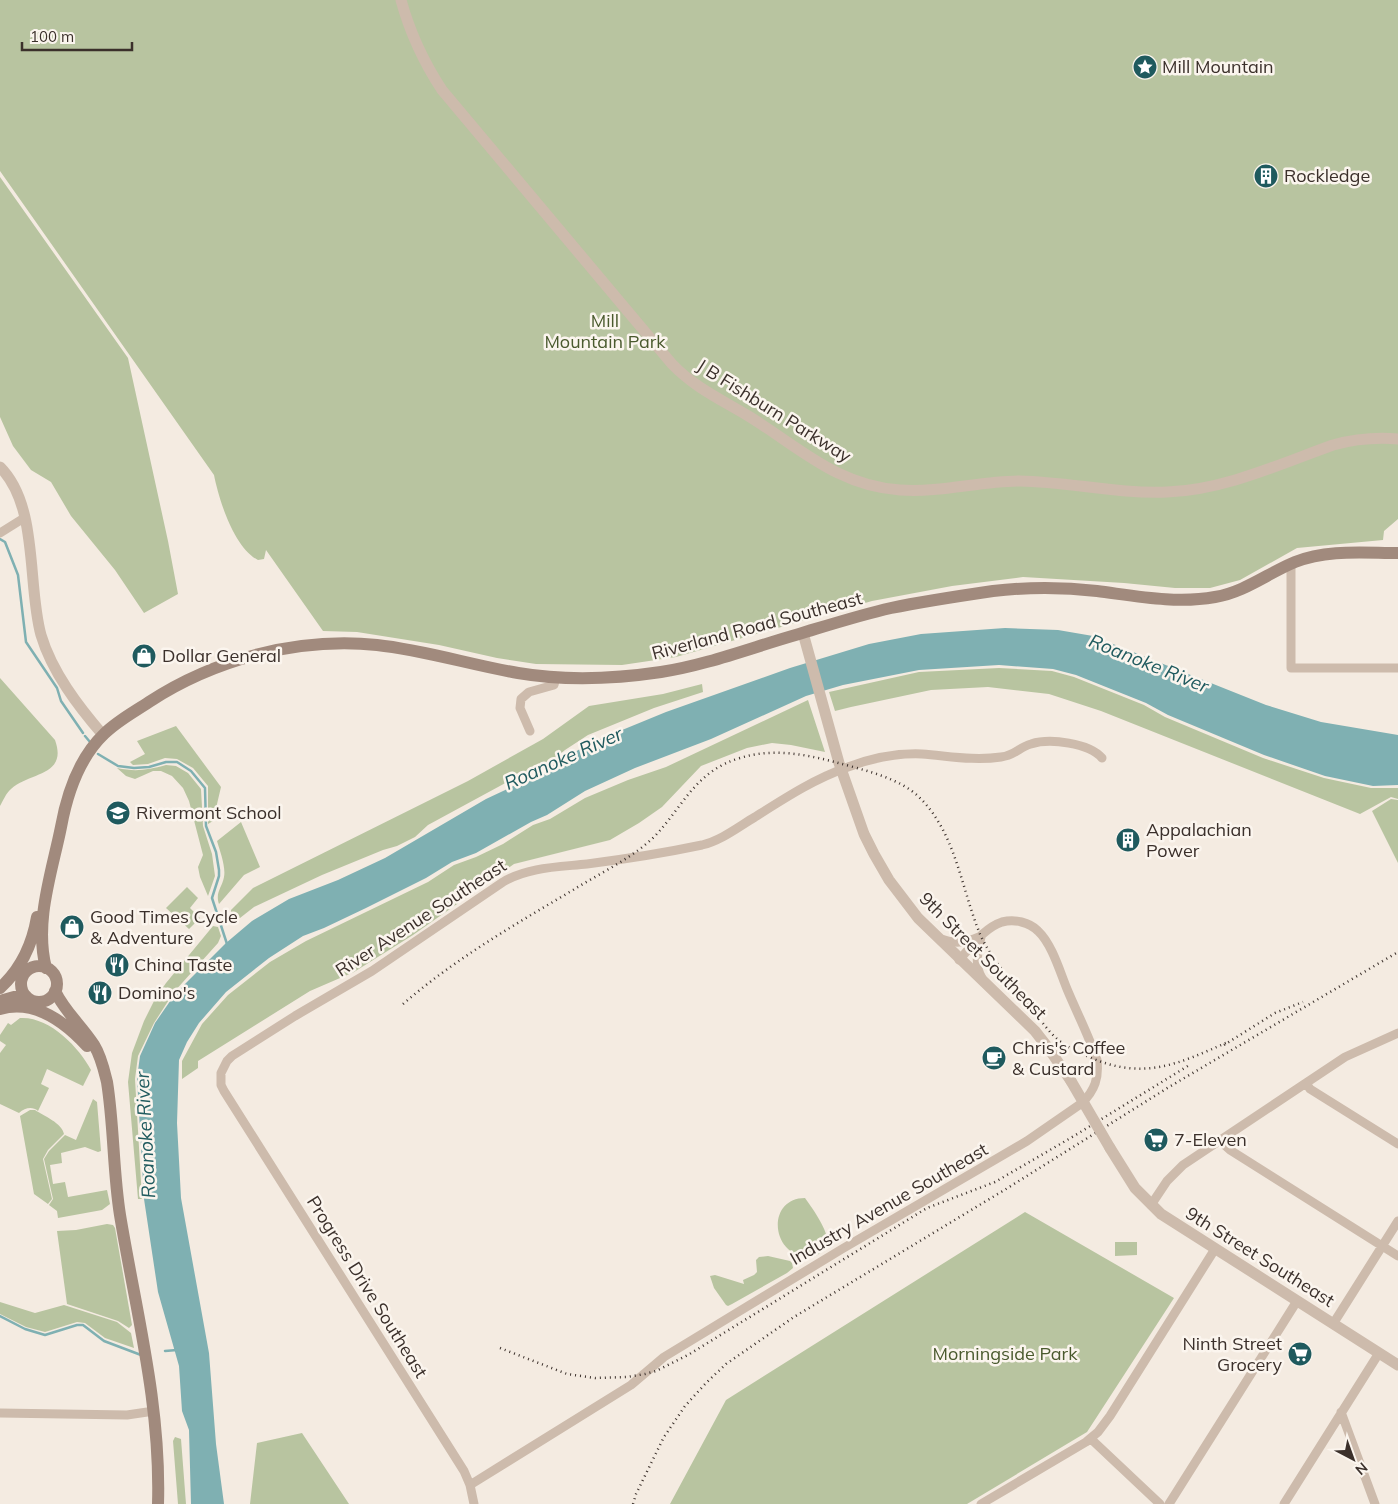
<svg xmlns="http://www.w3.org/2000/svg" width="1398" height="1504" font-family="Mulish,sans-serif">
	<rect width="100%" height="100%" fill="#f4ebe1"/>
	<path fill="#b8c4a0" d="M0 0H1398V519L1384 531 1383 540 1297 548 1240 580 1210 588H1175L1124 583 1023 577 952 586 872 601 676 657 622 665 536 664 497 658 439 645 357 632 323 631 266 550 264 559 258 560C234 548 219 500 214 475L0 171Z
		M0 177 128 358 168 541 178 594 144 613 115 570 71 516 51 482 31 470 13 446 0 417Z
		M999 668 1052 671 1074 677 1144 705 1165 717 1263 758 1324 778 1371 788H1398V799L1391 797 1360 814 1101 711 1049 694 988 687 931 690 851 707 835 711 829 692 919 672Z
		M0 678 55 740C68 776 30 772 11 789 6 793 3 801 0 806Z
		M702 684 703 692 654 708 588 735 565 750 540 770 522 774 428 825 415 837 397 846 383 850 322 875 254 907 240 918 231 915V910L253 888 468 781 543 739 589 706 663 694Z
		M808 700 825 752 791 745 772 743 747 748 701 766 662 807 639 823 610 840 514 864 413 935 354 972 310 991 198 1061V1068L182 1079V1061L202 1024 228 995 270 962 306 941 428 882 454 865 476 857 503 844 533 825 550 819 585 798 628 780 666 767Z
		M176 726 221 787 213 821 208 824V786L193 768 177 759 165 758 148 764 133 765 130 762 145 754 137 741Z
		M166 765 176 766 188 773 201 789 203 826 212 854 215 876 208 896 200 877 198 867 203 855 189 801 183 788 172 776 161 771H153L135 779 126 776 117 768C136 772 147 770 166 765Z
		M1391 799 1398 800V863L1372 811Z
		M241 822 260 867 244 875 219 904C215 892 222 888 224 877 226 867 220 851 217 841Z
		M187 887 198 898 190 908 200 918 189 929 166 908Z
		M213 926 218 927 221 936 218 943 174 992 154 1023 138 1056 135 1079 142 1199H138L128 1082 132 1053 144 1021 155 999 166 983Z
		M20 1018C49 1016 79 1047 91 1070L83 1086 47 1069 41 1084 49 1088 38 1111C32 1106 25 1108 19 1113L0 1104V1053L6 1045 0 1041V1035L8 1023 11 1025Z
		M93 1099 97 1102 101 1151 98 1152 85 1147 61 1153 62 1163 50 1165 53 1184 65 1182 68 1197 107 1190 110 1204 102 1210 58 1218 57 1211 49 1205 53 1199 44 1159 49 1151 65 1135 76 1140Z
		M30 1110H35C44 1116 62 1123 64 1134L48 1150 43 1159 52 1199 48 1204 34 1194 20 1116Z
		M805 1198C811 1206 827 1229 827 1239 827 1242 825 1247 823 1249 820 1254 816 1257 810 1257 770 1257 766 1198 805 1198Z
		M1025 1212 1174 1298 1087 1432 967 1504H670L726 1400Z
		M107 1224 113 1225 115 1228 132 1325 129 1328 118 1321 67 1304 57 1231 76 1230Z
		M1115 1242H1137V1255L1115 1256Z
		M768 1256 790 1261 792 1263 793 1268 787 1273 732 1304 728 1306 726 1305 714 1288 710 1276 715 1275 744 1284 743 1280 754 1275 757 1272 756 1260 759 1257Z
		M0 1302 35 1313 64 1305 117 1322 131 1333 134 1348 105 1338 85 1323 77 1322 45 1332 26 1327 0 1314Z
		M302 1433 349 1504H250L257 1443Z
		M175 1437 181 1439 186 1504H178L173 1441Z"/>
	<path fill="#7fb0b2" d="M1005 628 1058 630 1093 636 1266 705 1321 722 1398 735V785L1373 786 1325 776 1264 755 1168 715 1146 703 1076 675 1053 669 999 665 919 670 843 685 806 696 711 739 635 768 585 791 547 815 531 822 476 853 452 862 426 878 366 908 324 928 303 936 269 958 226 992 199 1023 187 1042 179 1060 177 1123 181 1198 209 1353 216 1444 224 1504H191L189 1430 182 1411 179 1366 158 1292 144 1199 137 1078 140 1056 155 1023 175 994 226 943 252 921 289 899 338 880 385 858 486 799 543 772 588 744 666 712 790 668 869 644 921 634Z"/>
	<g fill="none" stroke-linecap="round" stroke-linejoin="round">
		<path stroke="#7fb0b2" stroke-width="2.5" d="M0 539 5 542 18 575 26 642 57 688 61 701 83 733
			M85 736 90 742
			M98 754 118 766 134 768 149 767 166 762H177L191 771 205 788 206 826 216 852 219 870V876L212 898 227 944
			M0 1316 25 1329 45 1335 77 1325H83L104 1341 141 1355
			M165 1351 177 1350"/>
		<path stroke="#cdbbac" stroke-width="9" d="M0 533 24 518
			M1291 564V668H1398
			M530 731 520 708 521 699 529 692 554 685 556 677
			M981 937C978 951 974 965 982 978
			M941 939C954 944 965 943 979 937
			M1306 1083 1310 1089 1398 1144
			M1220 1141 1230 1150 1398 1256
			M1151 1205 1167 1181 1183 1165 1345 1057 1398 1033
			M1333 1324 1398 1221
			M1341 1412 1375 1504
			M0 1413 127 1415 154 1411
			M1091 1439 1160 1504
			M470 1485 631 1385 664 1357 842 1249 1027 1141 1082 1103C1095 1090 1099 1078 1097 1060 1089 1036 1077 1013 1067 989 1060 972 1052 944 1038 931 1029 922 1015 919 1002 922 984 928 972 946 959 960
			M474 1504 470 1485 464 1471 224 1091 221 1085V1073L227 1061 232 1056 295 1016 372 971 503 882C528 867 559 867 587 864 626 859 664 853 702 845 722 840 738 827 755 817 785 798 814 779 848 767 872 758 897 753 922 754 949 756 974 761 1001 757 1016 755 1019 747 1031 744 1050 738 1089 743 1102 758
			M981 1504 1086 1442 1098 1432 1110 1416 1215 1249
			M1169 1504 1297 1301
			M1284 1504 1379 1353"/>
		<path stroke="#cdbbac" stroke-width="11" d="M401 0C410 33 423 61 442 90L672 364C695 388 722 400 750 417 800 448 838 486 900 490 940 493 980 481 1020 481 1069 482 1118 494 1167 492 1224 490 1280 464 1333 445 1355 439 1375 437 1398 439
			M0 467C39 506 27 585 41 635 52 672 78 706 103 735
			M803 633 839 763 864 834 874 854 889 880 918 918 1035 1031 1049 1049 1071 1081
			M1110 1148 1135 1188 1161 1214 1398 1365"/>
		<path stroke="#a18a7d" stroke-width="12" d="M21 984a18 18 0 1 1 36 0a18 18 0 1 1-36 0Z
			M46 968C34 922 52 872 61 827 67 794 79 758 104 734 117 721 134 712 149 702 215 659 298 637 377 645 424 650 471 665 518 673 565 681 614 679 661 672 707 665 753 647 799 634 829 625 860 615 891 608 925 601 959 596 993 591 1028 587 1062 587 1097 591 1136 596 1176 604 1215 597 1245 592 1268 573 1295 562 1327 549 1364 553 1398 553
			M0 988C21 969 32 946 37 917
			M55 991C65 1012 82 1026 94 1045 101 1056 104 1070 107 1082 114 1126 113 1171 120 1215 136 1312 161 1405 158 1504
			M0 1001 14 997 26 996
			M0 1009C34 999 65 1022 87 1046"/>
		<path stroke="#3b302b" stroke-width="2.5" stroke-dasharray="1 4" stroke-linecap="butt" d="M403 1004C455 959 514 925 573 890 600 873 631 859 654 837 683 807 695 771 740 758 772 748 804 754 835 762 863 770 898 777 919 797 956 833 961 888 980 934 991 959 1010 979 1026 1000 1036 1013 1045 1028 1056 1038 1066 1047 1078 1052 1089 1057 1144 1081 1178 1064 1228 1042
			M1224 1045 1275 1013 1303 1002
			M500 1348 567 1374 595 1378 627 1377 645 1374 656 1371 688 1355 927 1208 995 1182 1074 1136 1191 1064
			M633 1504 636 1494 664 1437 685 1406 706 1383 726 1364 794 1317 1006 1189 1169 1087 1398 952"/>
		<path stroke="#cdbbac" stroke-width="11" d="M1071 1081 1110 1148"/>
	</g>
	<defs>
		<symbol id="sight-disc" viewBox="-11 -11 22 22"><circle r="9.5" fill="#1f5a5e" stroke="#fbf5ee"/><path d="M0-6L1.8-2.2L6-1.7L2.9 1.2L3.7 5.4L0 3.3L-3.7 5.4L-2.9 1.2L-6-1.7L-1.8-2.2Z" fill="#fff"/></symbol>
		<symbol id="building-disc" viewBox="-11 -11 22 22"><circle r="9.5" fill="#1f5a5e" stroke="#fbf5ee"/><path d="M-4-6H4V6H1V3H-1V6H-4ZM-2.5-4.3h1.7v1.8h-1.7ZM.8-4.3h1.7v1.8H.8ZM-2.5-1h1.7V.8h-1.7ZM.8-1h1.7V.8H.8Z" fill="#fff"/></symbol>
		<symbol id="shop-disc" viewBox="-11 -11 22 22"><circle r="9.5" fill="#1f5a5e" stroke="#fbf5ee"/><path d="M-5-2.5h2.3a2.7 3.5 0 0 1 5.4 0H5L5.5 6h-11ZM-1.5-2.5h3a1.5 2.3 0 0 0-3 0Z" fill="#fff"/></symbol>
		<symbol id="school-disc" viewBox="-11 -11 22 22"><circle r="9.5" fill="#1f5a5e" stroke="#fbf5ee"/><path d="M0-5L7-2L0 1L-7-2ZM-4 1L0 2.5L4 1V4Q0 6-4 4Z" fill="#fff"/></symbol>
		<symbol id="restaurant-disc" viewBox="-11 -11 22 22"><circle r="9.5" fill="#1f5a5e" stroke="#fbf5ee"/><path d="M-5-6h1v4h1v-4h1v4h1v-4h1v5L-1.5 .5V6h-2V.5L-5-1ZM5-6V6H3V1.5H1.5Q1.5-4 5-6Z" fill="#fff"/></symbol>
		<symbol id="cafe-disc" viewBox="-11 -11 22 22"><circle r="9.5" fill="#1f5a5e" stroke="#fbf5ee"/><path d="M-5.5-4.5H6V0H3Q3 3.5 0 3.5H-2.5Q-5.5 3.5-5.5 0ZM3-3.2v2h1.7v-2ZM-6 4.5H4V6H-6Z" fill="#fff"/></symbol>
		<symbol id="supermarket-disc" viewBox="-11 -11 22 22"><circle r="9.5" fill="#1f5a5e" stroke="#fbf5ee"/><path d="M-6-5.5h2.5l.6 2H6L4.5 2H-2.5L-4.4-4H-6ZM-1.5 3.2a1.3 1.3 0 1 0 .1 0ZM3 3.2a1.3 1.3 0 1 0 .1 0Z" fill="#fff"/></symbol>
	</defs>
	<g fill-rule="evenodd">
		<use href="#sight-disc" x="1131" y="53" width="28" height="28"/>
		<use href="#building-disc" x="1252" y="162" width="28" height="28"/>
		<use href="#shop-disc" x="130" y="642" width="28" height="28"/>
		<use href="#school-disc" x="104" y="799" width="28" height="28"/>
		<use href="#building-disc" x="1114" y="826" width="28" height="28"/>
		<use href="#shop-disc" x="58" y="913" width="28" height="28"/>
		<use href="#restaurant-disc" x="103" y="951" width="28" height="28"/>
		<use href="#restaurant-disc" x="86" y="979" width="28" height="28"/>
		<use href="#cafe-disc" x="980" y="1044" width="28" height="28"/>
		<use href="#supermarket-disc" x="1142" y="1126" width="28" height="28"/>
		<use href="#supermarket-disc" x="1286" y="1340" width="28" height="28"/>
	</g>
	<g text-anchor="middle" stroke-width="5" stroke-linejoin="round" paint-order="stroke">
		<g font-size="18" fill="#3b302b" stroke="#fbf5ee" text-anchor="start">
			<text x="1162" y="73">Mill Mountain</text>
			<text x="1284" y="182">Rockledge</text>
			<text x="162" y="662">Dollar General</text>
			<text x="136" y="819">Rivermont School</text>
			<text x="1146" y="836">Appalachian<tspan x="1146" dy="21">Power</tspan></text>
			<text x="90" y="923">Good Times Cycle<tspan x="90" dy="21">&amp; Adventure</tspan></text>
			<text x="134" y="971">China Taste</text>
			<text x="118" y="999">Domino's</text>
			<text x="1012" y="1054">Chris's Coffee<tspan x="1012" dy="21">&amp; Custard</tspan></text>
			<text x="1174" y="1146">7-Eleven</text>
			<text x="1282" y="1350" text-anchor="end">Ninth Street<tspan x="1282" dy="21">Grocery</tspan></text>
		</g>
		<g font-size="18" fill="#4a5a2e" stroke="#fbf5ee">
			<text x="605" y="327">Mill<tspan x="605" dy="21">Mountain Park</tspan></text>
			<text x="1005" y="1360">Morningside Park</text>
		</g>
		<g font-size="18" fill="#3b302b" stroke="#fbf5ee">
			<text transform="translate(774 411) rotate(32)" y="6">J B Fishburn Parkway</text>
			<text transform="translate(757 626) rotate(-15)" y="6">Riverland Road Southeast</text>
			<text transform="translate(421 918) rotate(-33)" y="6">River Avenue Southeast</text>
			<text transform="translate(983 956) rotate(45)" y="6">9th Street Southeast</text>
			<text transform="translate(889 1204) rotate(-30)" y="6">Industry Avenue Southeast</text>
			<text transform="translate(1260 1257) rotate(32)" y="6">9th Street Southeast</text>
			<text transform="translate(367 1287) rotate(58)" y="6">Progress Drive Southeast</text>
		</g>
		<g font-size="19" font-style="italic" fill="#1f5a5e" stroke="#fbf5ee">
			<text transform="translate(1149 663) rotate(22)" y="7">Roanoke River</text>
			<text transform="translate(563 758) rotate(-24)" y="7">Roanoke River</text>
			<text transform="translate(145 1135) rotate(-93)" y="7">Roanoke River</text>
		</g>
	</g>
	<g transform="translate(1353 1459) rotate(139)" stroke="#fbf5ee" stroke-width="4" paint-order="stroke">
	<path d="M0-4L9 19L0 12L-9 19Z" fill="#3b302b"/>
	<text y="-8" font-size="14" font-weight="bold" text-anchor="middle" fill="#3b302b">N</text>
	</g>
	<path d="M22 42v8h110v-8" fill="none" stroke="#3b302b" stroke-width="2.5"/>
	<text x="30" y="42" font-size="15" fill="#3b302b" stroke="#fbf5ee" stroke-width="4" paint-order="stroke">100 m</text>
</svg>
